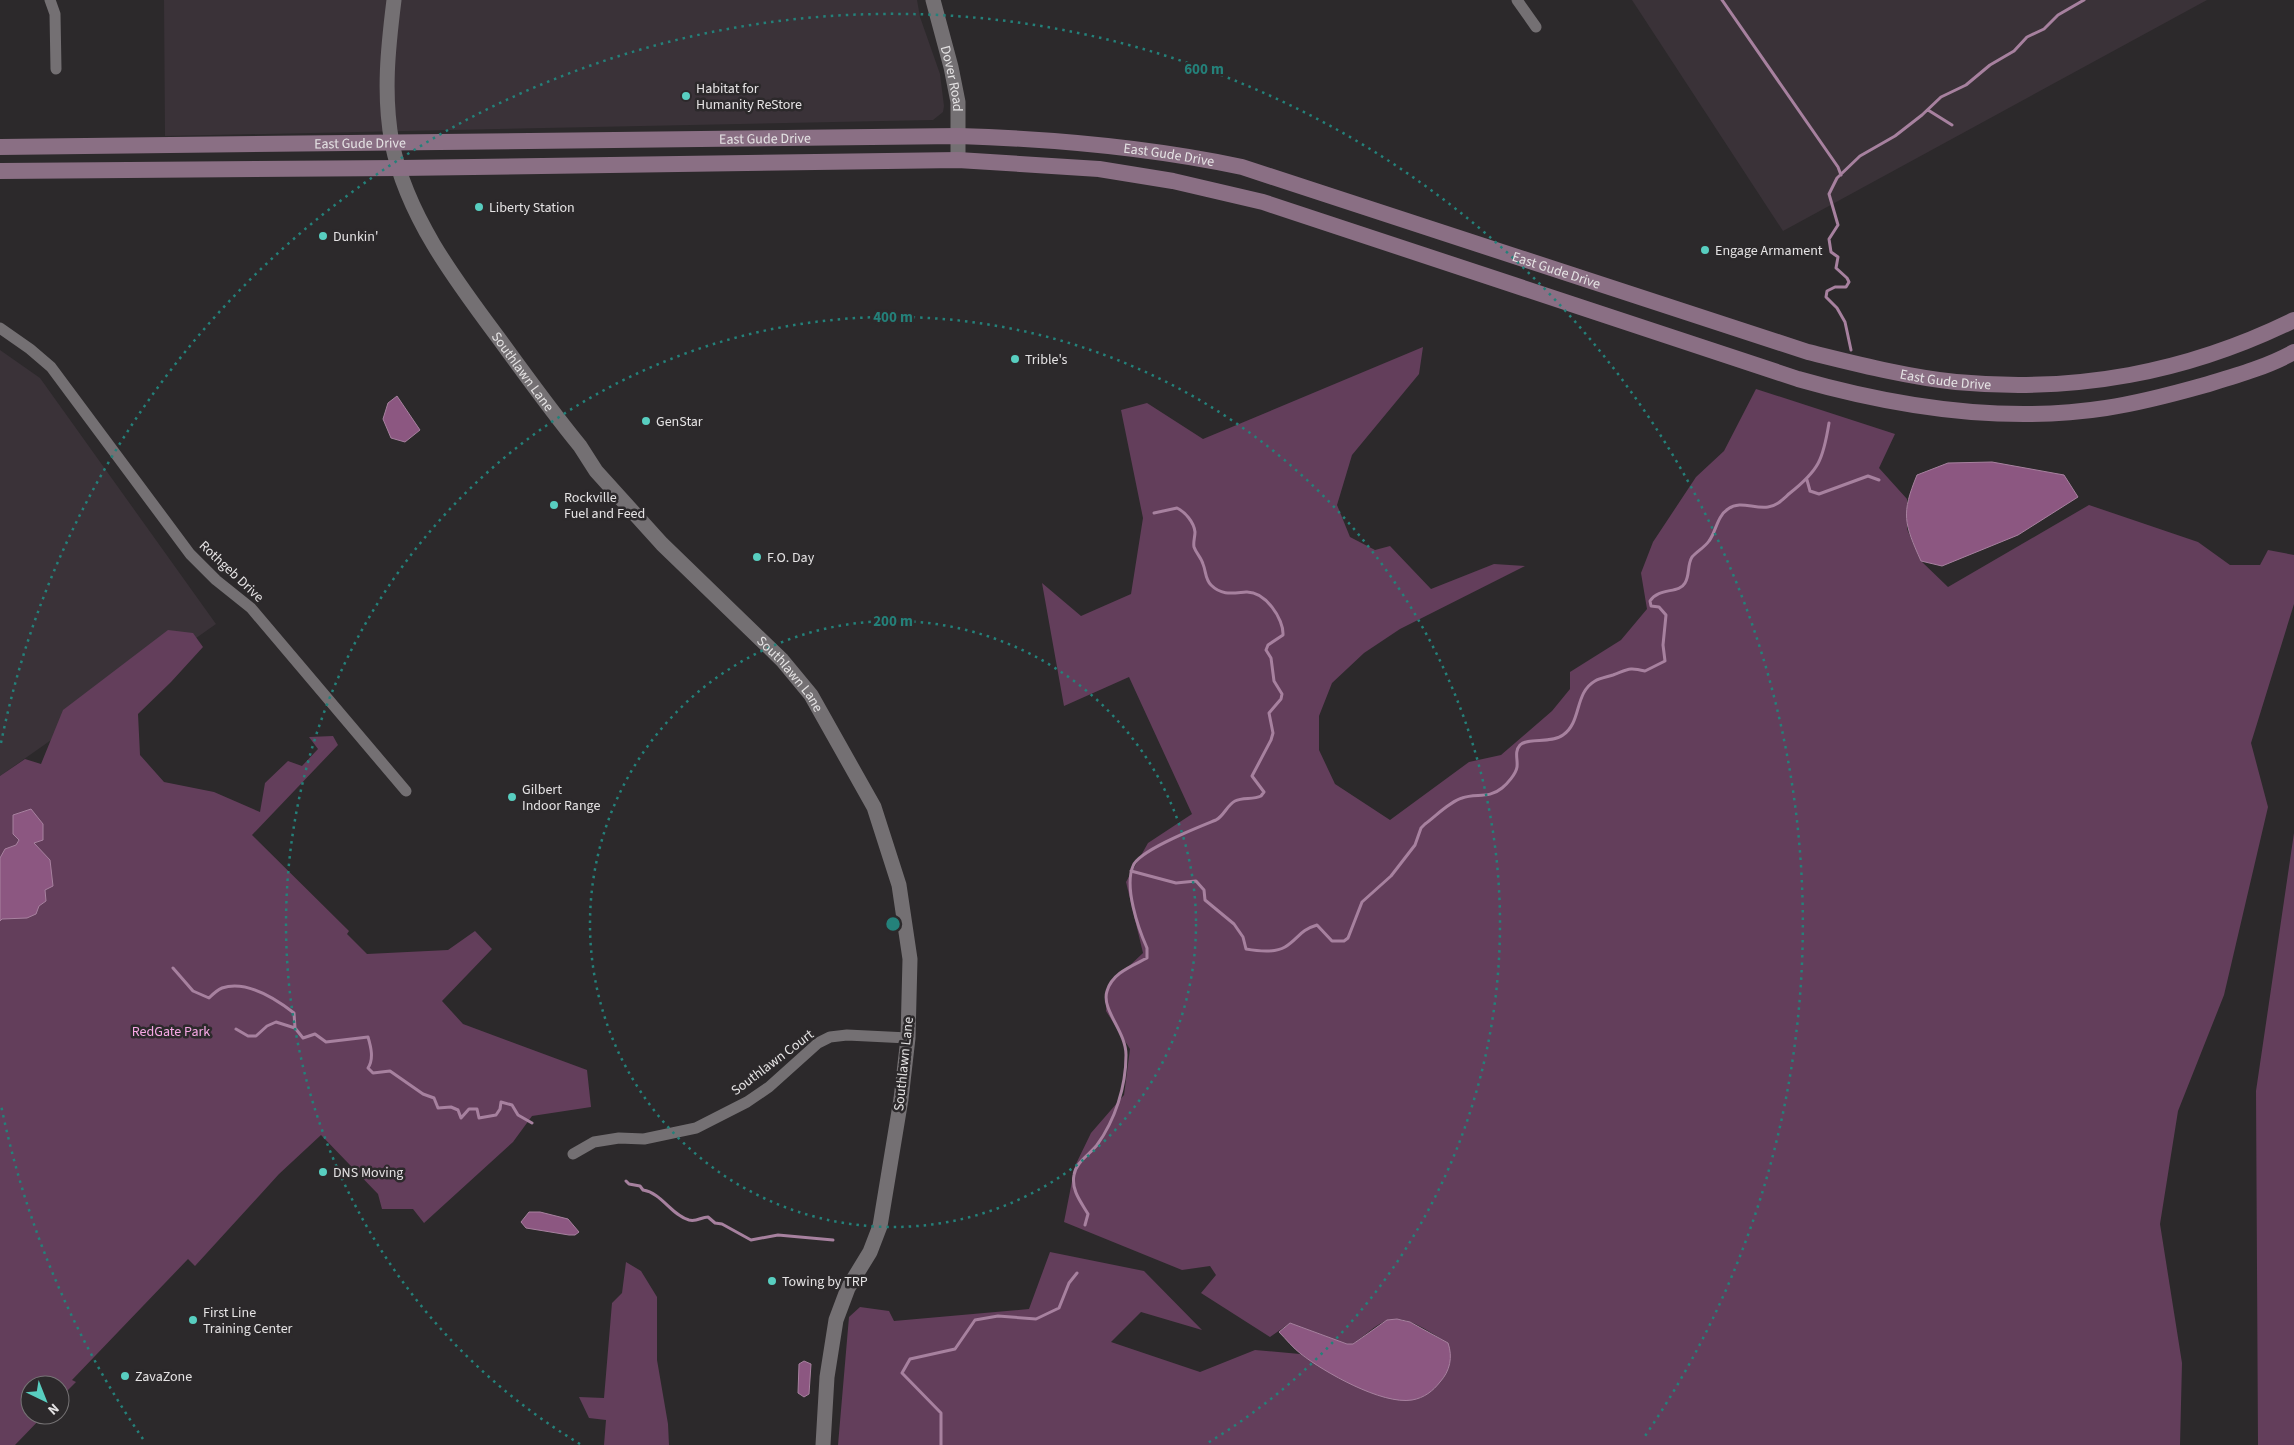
<svg xmlns="http://www.w3.org/2000/svg" width="2294" height="1445" font-family="'Source Sans 3',sans-serif">
	<rect width="100%" height="100%" fill="#2c292b"/>
	<path fill="#3a3238" d="M164 0H917L920 17 940 74 944 106 943 112 933 120 165 136Z
		M1632 0H2207L1783 231Z
		M0 350 40 378 216 624 0 776Z"/>
	<path fill="#633e5b" d="M1423 347 1419 374 1352 455 1337 505 1350 537 1375 550 1390 546 1431 589 1494 564 1525 566 1400 629 1364 653 1332 683 1319 716V750L1335 784 1390 820 1469 762 1501 755 1552 711 1570 689V672L1621 640 1647 609 1641 573 1653 542 1696 477 1724 451 1756 389 1895 434 1879 468 1907 499V529L1921 561 1948 587 2089 505 2198 542 2230 565H2260L2268 550 2294 555V604L2251 743 2268 807 2224 995 2178 1111 2160 1224 2182 1363 2180 1445H838L849 1317 860 1307 889 1311 894 1321 1029 1309 1050 1252 1144 1271 1202 1330 1141 1312 1111 1342 1200 1372 1255 1350 1300 1354 1348 1383 1448 1343C1432 1334 1407 1314 1388 1320 1376 1324 1363 1337 1353 1344H1347L1290 1323 1270 1337 1201 1293 1216 1275 1210 1266 1182 1270 1064 1222 1075 1166 1091 1133 1124 1095 1130 1049 1106 1011 1108 986 1143 953 1126 882 1148 843 1192 814 1129 677 1064 706 1042 583 1081 616 1131 594 1143 518 1121 410 1147 403 1203 439Z
		M168 630 193 633 203 647 171 682 138 714 140 755 164 782 214 792 260 812 265 783 288 761 302 766 318 749 309 737 333 736 338 745 252 835 349 931 347 934 367 954 448 950 475 931 492 949 442 1001 463 1024 587 1070 591 1107 532 1116 513 1142 424 1223 413 1209H382L378 1194 321 1135 279 1174 195 1266 188 1259 72 1380 76 1382 60 1398V1385H30V1415H44L15 1445H0V776L25 759 41 764 63 710Z
		M2294 833V1445H2258L2256 1091Z
		M626 1262 641 1271 657 1297V1360L668 1424 669 1445H604L606 1420 589 1418 579 1397 604 1398 612 1303 622 1293Z"/>
	<path fill="#8c5781" stroke="#a7819f" d="M397 396 420 430 405 442 391 438 383 419 388 403Z
		M1992 462 2064 475 2078 497 2018 535 1942 566 1921 561C1904 523 1901 514 1917 475L1948 463Z
		M31 809 43 824V840L34 843 50 860 53 886 45 890 46 901 39 906 36 914 27 918 2 919 0 921V858L5 849 16 845 19 840 13 834V815Z
		M529 1212H540L568 1219 579 1232 575 1235H569L526 1228 521 1222Z
		M1397 1319 1410 1322 1448 1343C1453 1357 1450 1371 1440 1382 1433 1391 1424 1398 1412 1400 1382 1405 1324 1372 1301 1354 1293 1348 1286 1339 1279 1332L1290 1323 1347 1344H1353L1387 1320Z
		M804 1361 811 1364 809 1394 804 1397 798 1393 799 1364Z"/>
	<g fill="none" stroke-linecap="round" stroke-linejoin="round">
		<path stroke="#a7819f" stroke-width="3" d="M1722 0 1838 167 1841 175
			M1928 110 1952 125
			M1851 350 1845 322 1837 308 1826 297 1827 291 1835 287H1846L1849 282 1847 278 1836 268 1838 257 1831 252 1829 239 1838 225 1829 194 1837 178 1860 156 1895 136 1922 115 1941 97 1966 85 1990 65 2014 51 2027 37 2044 29 2058 15 2084 0
			M1807 480 1810 491 1819 494 1868 476 1879 480
			M1131 871 1176 883 1196 881 1204 890 1205 900 1234 924 1243 937 1246 949C1257 951 1275 953 1285 947 1298 939 1300 930 1317 925L1332 941H1344L1348 938 1362 902 1391 876 1415 845 1421 828 1425 824C1436 816 1449 802 1462 798 1476 793 1489 799 1502 788 1507 784 1516 774 1517 767 1518 759 1514 752 1520 745 1528 737 1551 744 1563 735 1582 722 1574 693 1595 681 1600 678 1607 677 1613 675 1629 669 1629 667 1645 671L1665 661 1663 645 1666 615 1659 607 1651 606 1650 601C1659 587 1679 594 1685 583 1690 575 1687 565 1692 557 1697 551 1704 548 1709 541 1716 532 1717 516 1728 509 1740 500 1753 509 1768 507 1777 506 1783 499 1790 493 1819 470 1823 460 1829 423
			M173 968 193 991 209 998C212 995 217 990 222 988 246 980 276 999 294 1013L295 1028 303 1038 315 1034 326 1042 368 1037C371 1047 374 1059 368 1068L373 1073 390 1071 423 1094 434 1098 438 1108 451 1107 458 1110 461 1118 469 1109H477L479 1118 496 1115 500 1109 501 1102 512 1105 518 1115 532 1123
			M236 1029 248 1036H256L267 1026 276 1022 295 1028
			M626 1181 629 1184 640 1186 643 1190C662 1193 671 1215 689 1220 697 1222 701 1217 708 1217L715 1223 722 1224 751 1240 778 1235 833 1240
			M1085 1225 1088 1214C1081 1202 1071 1190 1074 1175 1076 1162 1089 1155 1097 1145 1115 1120 1126 1087 1126 1055 1126 1031 1101 1010 1107 991 1112 973 1132 966 1147 958V948C1138 928 1124 887 1133 866 1139 850 1199 827 1216 820 1224 816 1227 805 1235 801 1243 797 1253 800 1261 796L1264 792 1252 776 1271 740 1273 733 1269 713 1281 699 1282 694 1274 681 1271 658 1266 650 1268 645 1283 635C1284 619 1265 591 1246 592 1233 593 1222 596 1211 585 1205 579 1206 571 1203 564 1201 557 1196 553 1194 547 1193 542 1195 537 1195 532 1194 522 1185 512 1177 508L1154 513
			M941 1445V1413L902 1373 910 1359 955 1349 975 1320 998 1316 1036 1319 1059 1308 1069 1283 1077 1273"/>
		<path stroke="#747073" stroke-width="11" d="M50 0 55 14 56 69
			M1517 0 1536 27
			M0 328 30 349 51 367 190 554 216 580 251 608 406 791
			M573 1154 594 1142 619 1138 644 1139 696 1128 747 1102 769 1087 818 1043 830 1037 847 1035 908 1038"/>
		<g stroke="#747073" stroke-width="15">
			<path id="s1" d="M394 0C388 48 383 95 392 143 407 217 456 281 500 340 526 376 552 412 580 446L596 471 662 544 782 660 811 695 874 807 899 885 910 959 908 1038 901 1099 880 1226 870 1252 848 1288 836 1320 827 1377 823 1445"/>
			<path id="s2" d="M933 0 951 67 958 102V160"/>
		</g>
		<g stroke="#8a6f84" stroke-width="16">
			<path id="s3" d="M0 147 959 136C1055 139 1148 147 1242 167L1808 352C1857 364 1907 377 1956 382 2076 393 2186 373 2294 320"/>
			<path d="M0 171 400 168 958 160 1099 169 1173 181 1263 202 1798 379C1896 407 2003 424 2106 408 2139 403 2173 394 2205 385 2235 376 2267 367 2294 352"/>
		</g>
	</g>
	<g fill="none" stroke="#24817a" stroke-width="2.5" stroke-dasharray="2.5 5">
		<circle cx="893" cy="924" r="303"/>
		<path d="M580 1444A607 607 0 1 1 1206 1444"/>
		<path d="M143 1439A910 910 0 0 1 1 1105M1 743A910 910 0 1 1 1643 1439"/>
	</g>
	<g fill="#58cec0" stroke="#2c292b" stroke-width="2">
		<circle cx="686" cy="96" r="5"/>
		<circle cx="479" cy="207" r="5"/>
		<circle cx="323" cy="236" r="5"/>
		<circle cx="1705" cy="250" r="5"/>
		<circle cx="1015" cy="359" r="5"/>
		<circle cx="646" cy="421" r="5"/>
		<circle cx="554" cy="505" r="5"/>
		<circle cx="757" cy="557" r="5"/>
		<circle cx="512" cy="797" r="5"/>
		<circle cx="323" cy="1172" r="5"/>
		<circle cx="772" cy="1281" r="5"/>
		<circle cx="193" cy="1320" r="5"/>
		<circle cx="125" cy="1376" r="5"/>
	</g>
	<g text-anchor="middle" stroke-width="5" stroke-linejoin="round" paint-order="stroke">
		<g font-size="14" fill="#e5e3e4" stroke="#2c292b">
			<text dy="5" stroke="none"><textPath href="#s2" startOffset="81">Dover Road</textPath></text>
			<text dy="5" stroke="none"><textPath href="#s3" startOffset="765">East Gude Drive</textPath></text>
			<text dy="5" stroke="none"><textPath href="#s3" startOffset="360">East Gude Drive</textPath></text>
			<text dy="5" stroke="none"><textPath href="#s3" startOffset="1170">East Gude Drive</textPath></text>
			<text dy="5" stroke="none"><textPath href="#s3" startOffset="1575">East Gude Drive</textPath></text>
			<text dy="5" stroke="none"><textPath href="#s1" startOffset="409">Southlawn Lane</textPath></text>
			<text dy="5" stroke="none"><textPath href="#s3" startOffset="1980">East Gude Drive</textPath></text>
			<text transform="translate(232 571) rotate(43)" y="5">Rothgeb Drive</text>
			<text dy="5" stroke="none"><textPath href="#s1" startOffset="814">Southlawn Lane</textPath></text>
			<text transform="translate(772 1062) rotate(-37)" y="5">Southlawn Court</text>
			<text transform="translate(903 1064) rotate(-84)" y="5">Southlawn Lane</text>
		</g>
		<g font-size="14" fill="#e5e3e4" stroke="#2c292b" text-anchor="start">
			<text x="696" y="93">Habitat for<tspan x="696" dy="16">Humanity ReStore</tspan></text>
			<text x="489" y="212">Liberty Station</text>
			<text x="333" y="241">Dunkin'</text>
			<text x="1715" y="255">Engage Armament</text>
			<text x="1025" y="364">Trible's</text>
			<text x="656" y="426">GenStar</text>
			<text x="564" y="502">Rockville<tspan x="564" dy="16">Fuel and Feed</tspan></text>
			<text x="767" y="562">F.O. Day</text>
			<text x="522" y="794">Gilbert<tspan x="522" dy="16">Indoor Range</tspan></text>
			<text x="333" y="1177">DNS Moving</text>
			<text x="782" y="1286">Towing by TRP</text>
			<text x="203" y="1317">First Line<tspan x="203" dy="16">Training Center</tspan></text>
			<text x="135" y="1381">ZavaZone</text>
		</g>
		<g font-size="14" fill="#f7a8e5" stroke="#2c292b">
			<text x="171" y="1036">RedGate Park</text>
		</g>
	</g>
	<circle cx="893" cy="924" r="8" fill="#24817a" stroke="#2c292b" stroke-width="2.5"/>
	<g font-size="15" text-anchor="middle" font-weight="bold" fill="#24817a" stroke="#2c292b" stroke-width="5" stroke-linejoin="round" paint-order="stroke">
		<text x="1204" y="74">600 m</text>
		<text x="893" y="322">400 m</text>
		<text x="893" y="626">200 m</text>
	</g>
	<g transform="translate(45 1400) rotate(137)"><circle r="24" fill="#2c292b" stroke="#767375"/>
	<path d="M0-4L9 19L0 12L-9 19Z" fill="#58cec0"/>
	<text y="-8" font-size="14" font-weight="bold" text-anchor="middle" fill="#e5e3e4">N</text>
	</g>
</svg>
